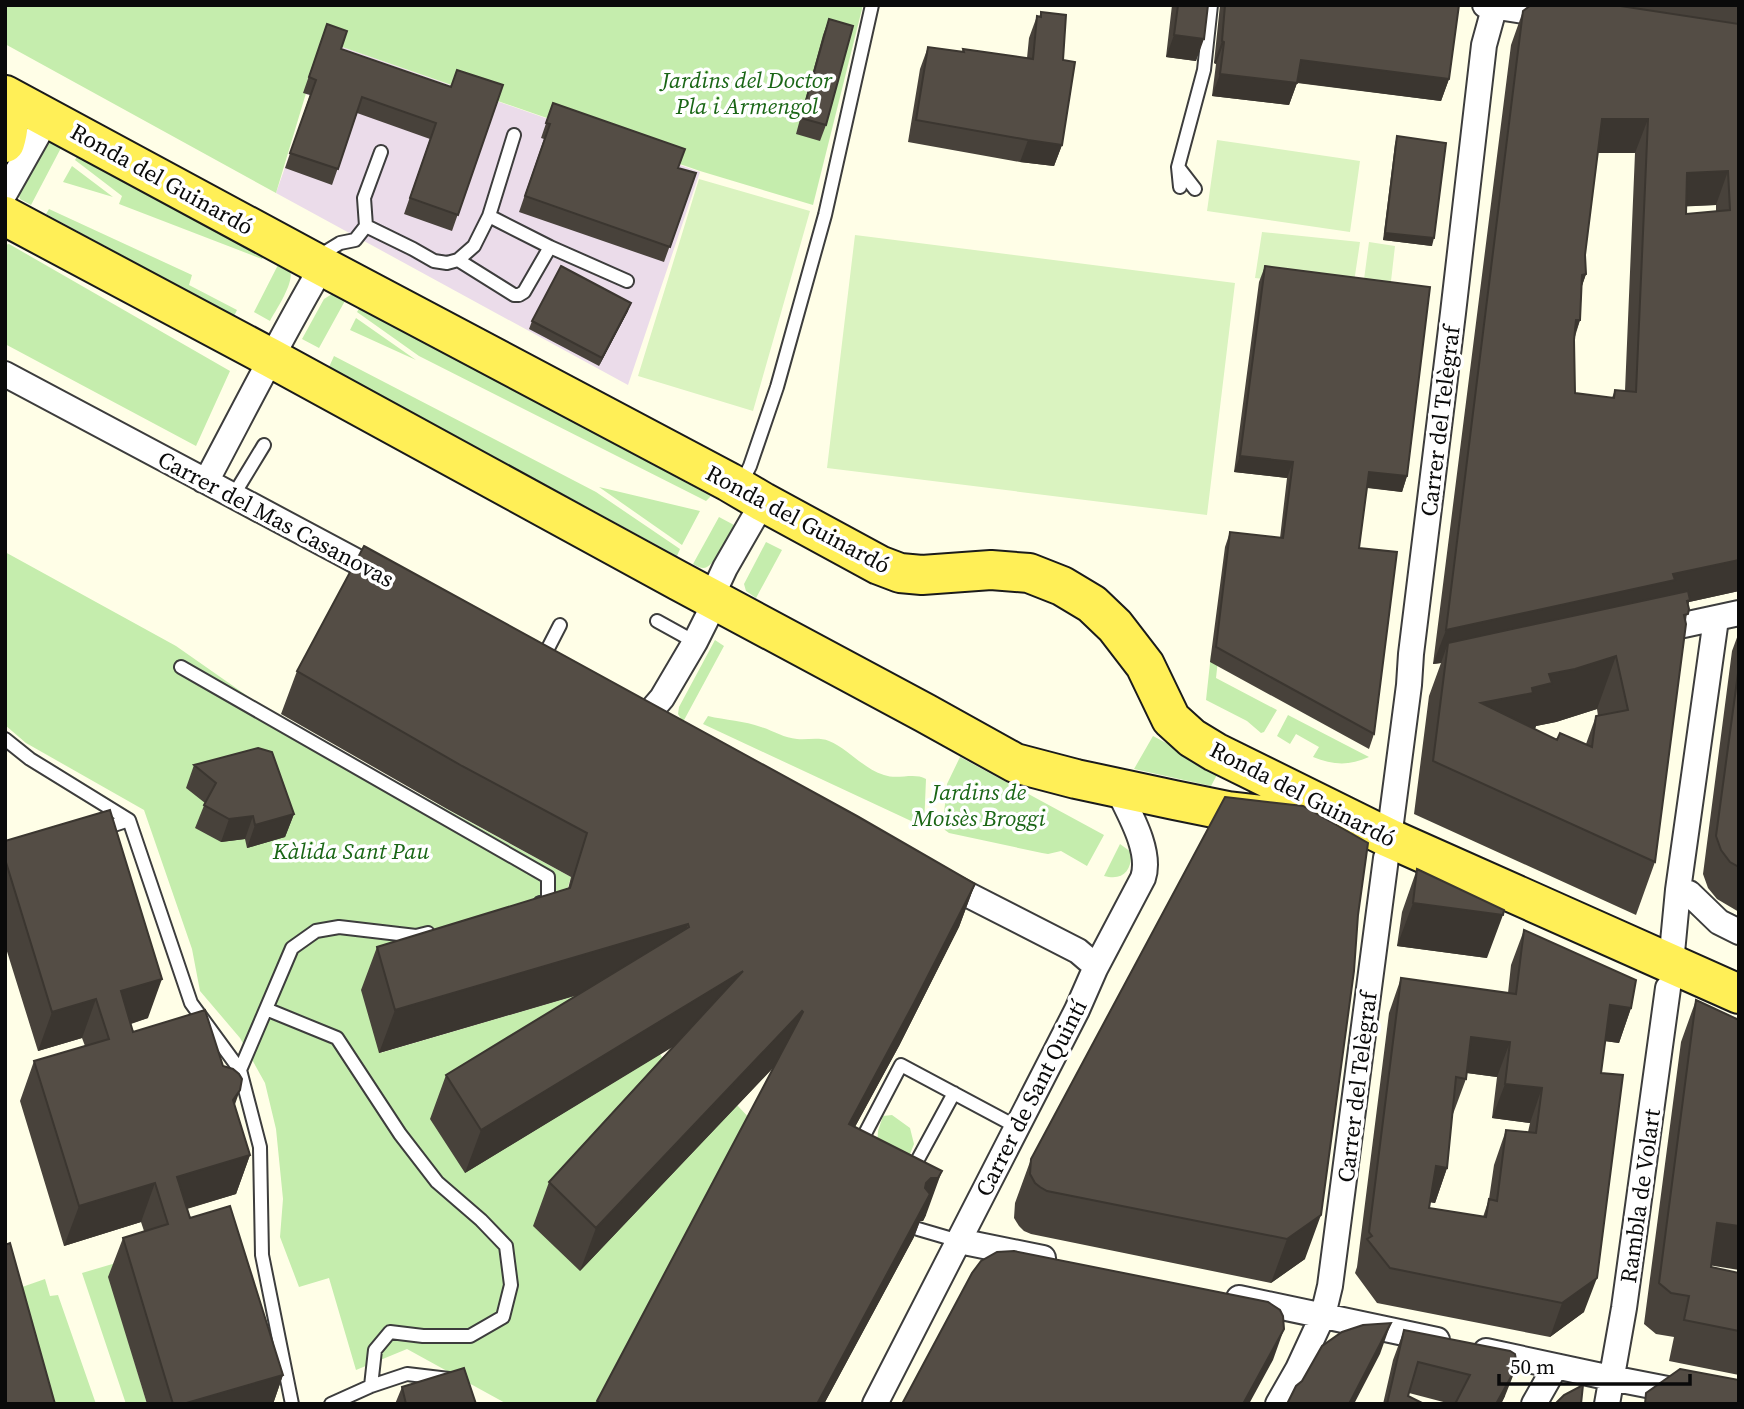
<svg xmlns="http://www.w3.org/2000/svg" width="1744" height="1409" font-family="'Source Serif 4',serif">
	<rect width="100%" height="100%" fill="#fffee7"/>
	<path fill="#ebdcea" d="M322 40 700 172 628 385 276 193 310 96 303 93Z"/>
	<path fill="#c5edad" d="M5 5H863L813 205 700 171 322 40 276 193 5 44Z
		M50 141H53L62 146 31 205 20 199 18 192 45 143Z
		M78 155 265 255 262 259 119 204 122 196 75 160Z
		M72 166 113 197 63 182Z
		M49 209 192 275 189 285 237 310 234 316 46 214Z
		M9 244 230 371 196 446 5 344V245Z
		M279 263C280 264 288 268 289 269 297 279 276 310 270 321L254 312Z
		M332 294 338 295 346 299 319 348 302 339 324 299Z
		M360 307 711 496 706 501 419 356 357 312Z
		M356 318 416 360 350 330Z
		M334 356 596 492 680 549 677 556 329 367Z
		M599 487 700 511 682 545Z
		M719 517 734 525C728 535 715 567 704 568 700 568 696 566 693 564Z
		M766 542 782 550 756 598 746 591 744 584Z
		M5 552 176 646 279 718 571 877 554 932 362 990 380 1053 598 989 660 1054 672 1074 580 1270 737 1105 753 1122 602 1404H507L407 1349 356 1370 329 1278 299 1287 280 1237 283 1199 276 1129 265 1083 240 1038 200 991 192 949 144 810 26 743 5 725Z
		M715 640 724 646 683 722 678 714 679 707Z
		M1219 651 1216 678 1277 710 1264 732 1261 733 1247 721 1206 700 1211 654Z
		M1288 715 1369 757C1349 766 1333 765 1313 757L1319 747 1296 734 1290 744 1277 736Z
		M708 716C725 720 745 721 761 727 774 731 784 738 797 739 808 740 819 737 829 741 848 749 864 769 884 775 898 780 914 772 926 779L924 827 703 724Z
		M1153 736 1219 771 1211 786 1134 769Z
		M960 757 1104 835 1087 866 1061 851 1048 854 1042 853 949 833 945 830 943 824 947 784Z
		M1120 844 1131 852C1132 871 1123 881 1104 876Z
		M892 1115 910 1128 914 1144 910 1154 900 1159 877 1147 878 1131 883 1116Z
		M126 1260 109 1277 147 1404H126L82 1273Z
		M45 1279 50 1296 58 1295 96 1404H14L5 1335V1293Z"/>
	<path fill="#daf3c0" d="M1217 140 1360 161 1350 232 1207 211Z
		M699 179 810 211 753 411 638 376Z
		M1262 232 1360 242 1353 289 1255 278Z
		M855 235 1235 283 1207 515 827 468Z
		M1369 242 1395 246 1390 290 1363 287Z"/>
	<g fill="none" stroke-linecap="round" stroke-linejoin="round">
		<defs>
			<path id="lane" d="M1178 167 1195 189
				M1180 187 1178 167 1204 70 1211 5
				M489 216 550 247 627 281
				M366 226 413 249 434 261 447 263 458 260 474 246 489 216 514 135
				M458 260 514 295H519L524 292 550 247
				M321 261 327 251 340 243 355 240 366 226 364 198 381 152
				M741 484 750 466 777 387 825 215 872 5
				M233 496 264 445
				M657 621 695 642
				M542 660 560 625
				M181 667 548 877V901L540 903
				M5 739 30 759 129 820
				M99 830 129 820 191 1003 240 1070 260 1147 262 1255 292 1404
				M266 1009 337 1038 400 1134 437 1182 481 1220 506 1246 511 1285 503 1317 470 1336H423L390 1332 375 1350 371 1386
				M240 1070 292 948 316 931 339 927 416 936 428 933
				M858 1147 901 1065 1017 1127
				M910 1174 954 1093
				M918 1229 959 1241
				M331 1404 371 1386 407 1374 449 1379 451 1381"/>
			<path id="street" d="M1485 5 1555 16
				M5 193 40 131 46 125 57 122
				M5 374 384 576
				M203 480 209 476C243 412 276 347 312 284L317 272 318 264
				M1656 631 1739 613
				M642 716 650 712 662 698 695 642 710 612 711 598 725 568 763 502
				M1389 838 1409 685 1411 654 1453 313 1484 45 1495 5
				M941 881 1078 951 1092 963 1095 969
				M1678 890 1689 893 1719 922 1739 932
				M1671 963 1678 890 1716 619
				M959 1241 1043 1258
				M1239 1298 1437 1340
				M1486 1351 1611 1378 1739 1403
				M875 1404 1077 1010 1095 969 1143 878C1152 851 1129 813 1117 788
				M1278 1404 1298 1369 1323 1315 1330 1286 1386 858
				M1534 1404 1555 1367
				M1607 1404 1624 1308 1668 988"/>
			<path id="primary" d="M5 95 318 264 729 482 763 502 879 565 900 573 922 575 991 570 1029 573 1062 586 1092 604 1115 626 1145 665 1171 719 1192 738 1215 752 1389 838 1739 994
				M5 107C10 120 9 130 5 143
				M5 216 271 358 679 581 925 713 1015 763 1076 779 1174 800 1228 811 1270 816"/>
		</defs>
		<use href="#lane" stroke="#3d3d3d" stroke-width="16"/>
		<use href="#street" stroke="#3d3d3d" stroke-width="28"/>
		<use href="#primary" stroke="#1b1b1b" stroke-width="42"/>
		<use href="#lane" stroke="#fff" stroke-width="12"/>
		<use href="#street" stroke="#fff" stroke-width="24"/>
		<use href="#primary" stroke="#ffef57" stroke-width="38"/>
	</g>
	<path fill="#48423b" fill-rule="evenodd" d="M1172 5H1208L1196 61 1166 57Z
		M1220 5H1459L1449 79 1441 101 1297 83 1289 105 1212 96 1216 64 1214 63Z
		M1531 5H1739V591L1689 602 1688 605 1655 862 1636 915 1414 814 1429 696 1441 663 1433 664 1511 45 1523 11ZM1597 153H1635L1625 391 1615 390 1612 398 1575 393 1574 340 1580 320 1582 286 1586 274 1585 255ZM1716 205V211L1686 214V206ZM1597 709 1598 716H1596L1586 744 1557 740 1535 729 1536 726 1556 722Z
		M1041 12 1063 60 1062 145 1054 166 1020 162 908 142 920 69 928 47 962 52 963 49 1027 58 1029 38 1037 16 1039 17Z
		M829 19 826 125 820 141 796 134 823 35Z
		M327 24 341 49 451 87 503 85 452 231 404 214 430 139 357 113 332 185 285 168 310 95 303 93Z
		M553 103 678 168 696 173 664 262 519 212 544 139 541 138Z
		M1397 136 1432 246 1383 240 1395 144Z
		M1265 266 1407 476 1402 492 1367 488 1359 548 1374 734 1369 749 1210 662 1225 547 1230 532 1280 538 1287 478 1234 472 1259 282Z
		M628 311 599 366 529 329 532 321Z
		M1739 632V912L1717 899 1708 888 1703 874 1732 651Z
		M297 671 975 884 959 927 899 1046 855 1127 926 1215 923 1221H920L914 1237 824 1404H596L775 1066 580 1271 533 1226 549 1182 673 1046 465 1173 430 1119 446 1075 578 995 379 1053 361 990 377 947 568 889 571 877 447 809 281 714Z
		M194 765 294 814 285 837 247 848 245 839 221 842 195 828 205 803 186 788Z
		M1225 797 1305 1259 1271 1283 1031 1234 1024 1231 1019 1226 1014 1218 1015 1203 1031 1159Z
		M5 841 148 1018 131 1024 133 1032 235 1106 250 1155 236 1194 187 1209 190 1218 283 1375 273 1404H147L108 1277 123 1238 144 1231 141 1222 64 1246 20 1101 34 1061 85 1046 82 1038 38 1051 5 945Z
		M1417 869 1487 958 1397 946 1402 912Z
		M1524 930 1631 1008 1619 1043 1605 1041 1601 1073 1584 1312 1550 1337 1377 1303 1355 1273 1357 1267 1389 1013 1401 978 1508 993 1511 965ZM1467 1073 1497 1077 1492 1118 1530 1123 1528 1132 1506 1130 1494 1165 1489 1199 1483 1217 1429 1208 1430 1202 1435 1203 1447 1168 1452 1113 1453 1114 1466 1079Z
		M1696 1000 1711 1267 1739 1273V1375L1669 1361 1674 1337 1656 1334 1644 1324 1681 1042Z
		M1404 1330 1505 1396 1501 1404H1451L1409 1393 1408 1396 1424 1404H1383L1393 1360Z
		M402 1387 476 1404H395Z"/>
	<path fill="#3b3630" d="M1174 35 1204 39 1196 61 1166 57Z
		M1222 41 1224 42 1216 64 1214 63Z
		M1301 60 1449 79 1441 101 1293 82Z
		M1220 74 1297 83 1289 105 1212 96Z
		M1602 119H1648L1635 153H1589Z
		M1028 140 1062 145 1054 166 1020 162Z
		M1728 171 1716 205 1675 207 1687 173Z
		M1385 233 1434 238 1432 246 1383 240Z
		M1586 274 1574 308 1582 275Z
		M631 303 628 311 599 366 602 358Z
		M1576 320H1580L1568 354Z
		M1240 456 1293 462 1287 478 1234 472Z
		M1369 472 1407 476 1402 492 1363 487Z
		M1739 560V591L1689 602 1670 653 1448 643 1441 663 1433 664 1446 630 1673 574Z
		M1616 656 1597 709 1556 722 1536 726 1532 736 1481 703 1532 688 1549 674Z
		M294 814 285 837 247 848 255 825Z
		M253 816 245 839 221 842 229 819Z
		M975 884 959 927 899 1046 833 1167 849 1124Z
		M1413 903 1503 915 1487 958 1397 946Z
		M688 924 672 967 379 1053 395 1010Z
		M743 971 727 1014 465 1173 481 1130Z
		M162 979 148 1018 107 1031 121 991Z
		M96 999 82 1038 38 1051 52 1012Z
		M1610 1005 1631 1008 1619 1043 1597 1040Z
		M802 1011 786 1054 580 1271 596 1228Z
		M1471 1037 1510 1042 1497 1077 1459 1072Z
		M1505 1084 1542 1088 1530 1123 1492 1118Z
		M240 1090 226 1130 233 1100Z
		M250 1155 236 1194 165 1215 177 1177Z
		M1436 1166 1447 1168 1435 1203 1423 1201Z
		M942 1171 926 1215 923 1221H920L914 1237 824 1404H817L926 1183 931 1178Z
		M155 1183 141 1222 64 1246 79 1206Z
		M1321 1215 1305 1259 1271 1283 1287 1239Z
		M1717 1223 1739 1226V1270L1702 1264Z
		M1597 1278 1584 1312 1550 1337 1562 1303Z
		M1391 1323 1380 1354 1354 1404H1349Z
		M1284 1329 1273 1360 1249 1404H1243Z
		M1517 1366 1505 1396 1501 1404H1496Z
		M283 1375 273 1404H183Z"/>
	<path fill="#544d45" stroke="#3b3630" stroke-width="2" fill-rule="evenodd" d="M1178 5H1208L1204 39 1174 35Z
		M1225 5H1459L1449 79 1301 60 1297 83 1220 74 1224 42 1222 41Z
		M1531 5H1614L1739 24V560L1673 574 1675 580 1446 630 1523 11ZM1602 119H1648L1636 392 1615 390 1614 398 1575 393 1574 340 1576 320H1580L1582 275 1586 274 1585 255ZM1728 171 1730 210 1686 214 1687 173Z
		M1041 12 1066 15 1063 60 1075 62 1062 145 1028 140 916 120 928 47 964 52 963 49 1033 59 1037 16 1041 17Z
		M829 19 853 26 826 125 801 118Z
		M327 24 347 31 341 49 451 87 457 70 503 85 458 215 410 198 436 123 362 97 338 169 290 153 316 80 309 77Z
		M553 103 685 149 678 168 696 173 670 247 525 196 550 124 546 123Z
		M1397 136 1446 143 1434 238 1385 233Z
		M561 266 631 303 602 358 532 321Z
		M1265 266 1430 287 1407 476 1369 472 1359 548 1397 552 1374 734 1216 647 1230 532 1283 538 1293 462 1240 456Z
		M364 546 857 816 975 884 914 1003 849 1124 942 1171 938 1178H931L926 1183 925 1188 930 1194 817 1404H601L597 1401 803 1012 802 1011 596 1228 549 1182 743 971 481 1130 446 1075 689 927 688 924 395 1010 377 947 570 888 587 833 462 766 297 671Z
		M1688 591 1690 600 1687 601 1689 609 1688 614 1684 615 1686 624 1655 862 1433 761 1448 643ZM1616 656 1628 710 1596 716 1592 747 1560 733 1557 740 1481 703 1533 693 1532 688 1552 683 1549 674 1575 669Z
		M1739 666V867L1730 862 1721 850 1716 836Z
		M258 748 272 752 294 814 255 825 253 816 229 819 204 805 216 783 194 765Z
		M1225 797 1303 806 1368 843 1358 915 1354 971 1321 1215 1287 1239 1047 1191 1040 1187 1035 1183 1030 1174 1031 1159Z
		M110 810 162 979 121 991 133 1032 205 1010 223 1066 233 1069 239 1074 242 1079 240 1090 233 1100 250 1155 177 1177 190 1218 230 1206 283 1375 183 1404H173L123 1238 168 1224 155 1183 79 1206 34 1061 109 1039 96 999 52 1012 5 859V841Z
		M1417 869 1504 910 1503 915 1413 903Z
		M1524 930 1636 980 1631 1008 1610 1005 1601 1073 1623 1075 1597 1278 1562 1303 1390 1268 1367 1239 1372 1236 1369 1232 1401 978 1516 994ZM1471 1037 1510 1042 1505 1084 1542 1088 1536 1133 1506 1130 1497 1201 1489 1199 1486 1217 1429 1208 1436 1166 1447 1168 1456 1077 1466 1079Z
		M1696 1000 1739 1020V1226L1717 1223 1711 1267 1739 1273V1331L1684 1320 1689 1296 1671 1293 1659 1283Z
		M10 1243 55 1404H5V1245Z
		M1014 1251 1268 1302 1280 1310 1283 1316 1284 1329 1243 1404H902L972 1273 981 1261 997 1252Z
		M1391 1323 1349 1404H1287L1296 1386 1302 1381 1322 1346 1342 1332 1363 1325Z
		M1404 1330 1510 1351 1515 1354 1517 1366 1496 1404H1455L1470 1375 1418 1362 1408 1396 1424 1404H1387Z
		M464 1368 476 1404H406L402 1387Z
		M1680 1369 1739 1380V1404H1645L1646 1393Z
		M1583 1385 1581 1404H1555L1564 1395Z"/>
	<g text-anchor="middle" stroke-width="7" stroke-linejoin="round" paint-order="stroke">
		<g font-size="23" font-style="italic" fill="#1a6616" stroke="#fff">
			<text x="747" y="88">Jardins del Doctor<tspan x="747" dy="26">Pla i Armengol</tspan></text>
			<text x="979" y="800">Jardins de<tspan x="979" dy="26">Moisès Broggi</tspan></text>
			<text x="351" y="859">Kàlida Sant Pau</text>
		</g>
		<g font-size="23" fill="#0a0a0a" stroke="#fff">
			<text transform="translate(162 179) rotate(29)" y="8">Ronda del Guinardó</text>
			<text transform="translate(1440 421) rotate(-83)" y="8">Carrer del Telègraf</text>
			<text transform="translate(276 519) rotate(28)" y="8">Carrer del Mas Casanovas</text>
			<text transform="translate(798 519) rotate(28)" y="8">Ronda del Guinardó</text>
			<text transform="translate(1303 794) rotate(27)" y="8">Ronda del Guinardó</text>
			<text transform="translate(1357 1087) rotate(-83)" y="8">Carrer del Telègraf</text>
			<text transform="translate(1031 1098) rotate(-63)" y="8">Carrer de Sant Quintí</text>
			<text transform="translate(1640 1196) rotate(-82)" y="8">Rambla de Volart</text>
		</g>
	</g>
	<rect width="1744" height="1409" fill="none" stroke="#0a0a0a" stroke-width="14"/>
	<path d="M1499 1374v10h191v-10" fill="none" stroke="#0a0a0a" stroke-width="3.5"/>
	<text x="1510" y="1374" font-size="21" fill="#0a0a0a" stroke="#ffffff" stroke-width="5" paint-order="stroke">50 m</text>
</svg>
